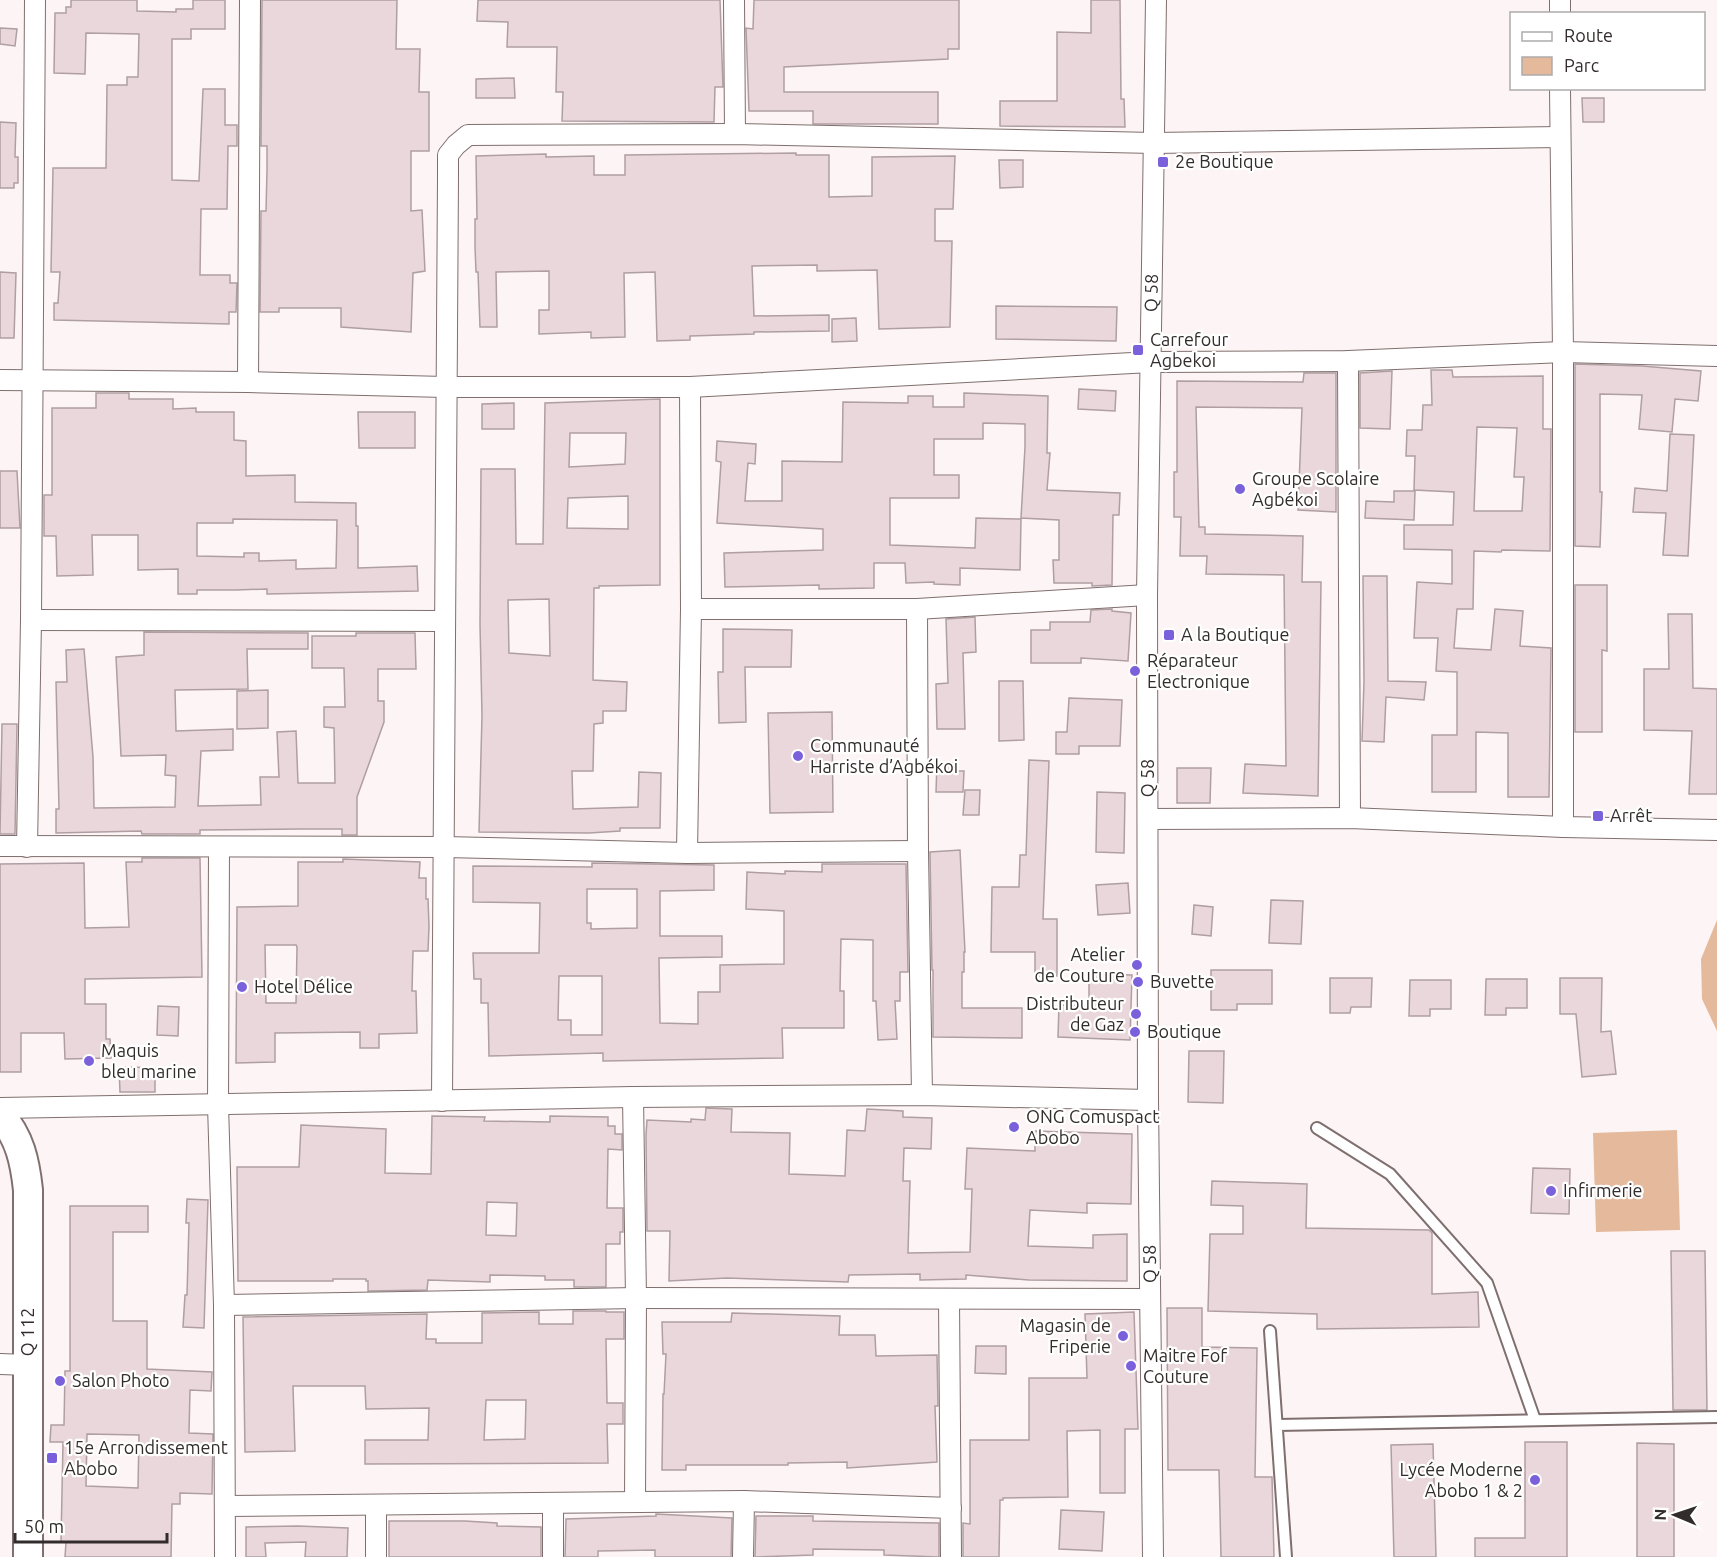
<svg xmlns="http://www.w3.org/2000/svg" width="1717" height="1557" font-family="Ubuntu,sans-serif">
	<rect width="100%" height="100%" fill="#fdf5f5"/>
	<path fill="#e5b99b" d="M1717 920V1031L1702 999 1701 959Z
		M1677 1130 1680 1230 1596 1232 1593 1133Z"/>
	<path fill="#ead7db" stroke="#af9ea2" stroke-width="1.5" fill-rule="evenodd" d="M71 0H137V11L176 12V9H193V0H225V29H191V39H172V180L199 181 203 89H225V125H237V146H228L227 209H201L200 275H230V283H237L236 312H229V324L54 320V303H58L60 272H51L53 168H106L107 85H127V77H138L139 34 86 33 85 74 54 73 55 13H66V7H71Z
		M262 0H397L396 49H420L419 92H429V151H411V211L422 210 425 271 413 273 411 332 341 327V308H279V312H260L261 211H266L267 170V146H261Z
		M478 0H720L723 87H715L714 122 562 121 563 92H556L557 47H507L508 22 477 21Z
		M754 0H959V49H948V59L784 67V92H938V124H813V111H749L746 28 753 29Z
		M1091 0H1120L1121 99H1124L1125 127 1000 126V101H1057V32L1091 33Z
		M0 28 17 29 15 46 0 44Z
		M514 78 515 98H476V79Z
		M1582 98H1604V122H1583Z
		M0 122 16 123 15 157H18V183H14V188H0Z
		M796 153V155H829V197L872 196V157L955 156 953 209H935V241H952L950 327 879 329 877 270 817 271V265L752 266 754 316 829 315V331L754 332V334L690 336V340L657 341 655 272 624 273 625 337 591 338V332L539 334V310H549V271L496 272 497 327H480L478 272H476L475 247V219H477L476 156 546 154V157L594 156V175H625V155Z
		M999 160H1023V187L1000 188Z
		M0 272 16 273 14 338H0Z
		M996 306 1117 307 1116 341 996 339Z
		M856 318 857 341 832 342V319Z
		M1575 364 1642 366 1701 371 1698 401 1675 399 1672 432 1639 429 1642 395 1600 394V492H1602L1600 547 1575 546Z
		M1431 370H1452L1453 377 1543 376V429H1551L1550 551 1502 550 1501 552 1474 551 1473 609H1457L1454 648 1491 650 1495 609 1523 611 1520 646 1551 648 1549 797H1508V733L1476 732V792H1432V735H1457V672L1436 671 1438 638H1414L1417 582 1452 584V550L1404 549V525H1453L1454 492 1414 490 1415 456H1406L1407 430H1422L1423 405H1432ZM1477 427 1517 428 1514 477H1524L1522 511H1474Z
		M1392 371 1390 429 1360 428V373Z
		M1304 373H1336V512L1298 510 1302 408 1196 407 1199 527H1205V534L1303 536 1302 582H1321L1318 796 1243 793 1245 764 1286 766 1284 575 1206 574 1207 556H1180L1181 517H1174V472H1177V381L1303 382Z
		M1079 389 1116 391 1115 411 1078 409Z
		M96 393H129V399H173V409L196 408V412H234V440L246 441V476L295 475V502L356 503V526H358V568L417 566 418 591 267 594V589L236 590H197V594H178V569L138 570V535H92L93 575 57 576 56 536H44V495H52V408H96ZM233 519 337 520 336 568 296 569V560L259 561V553H244V557L197 556V523H233Z
		M964 393 1048 396 1047 453H1050L1047 490 1120 493 1119 515H1113L1112 585 1092 586V583H1054L1053 560H1059V520L1021 518 1025 447V424L983 423V439H934V475H959V498H890V545L975 548 976 518 1021 519 1020 570 960 568V585L934 584V582L906 583 905 563H874V588L819 589V585L725 587 724 553 823 550V529L717 523 721 462 716 461 717 441 756 444 755 464 748 463 745 501H782V461L842 462 843 402 908 403V396H933V407H964Z
		M660 399V585L599 586V588H594L593 680 627 682 626 711H603V723L594 724 593 771H572L573 809 638 807 639 772 661 773 660 828H620V831L589 833 479 832 482 715 480 625 481 469H515L516 544H543L545 403ZM570 433H626L625 464 569 467ZM628 496V529L567 528 568 498ZM549 599 550 656 509 653 508 600Z
		M514 403V429H482V404Z
		M358 412H415V448H359Z
		M1670 434 1694 435 1688 556 1663 555 1666 513 1633 512 1635 488 1667 491Z
		M0 471H17L20 528H0Z
		M1394 491H1415L1414 520 1365 518 1366 501 1394 502Z
		M1363 576H1387L1388 681 1426 682 1424 700 1386 697 1384 742 1362 741 1364 682Z
		M1575 585H1607V651L1602 650V732H1575Z
		M1112 609V611L1131 613 1128 661 1081 658V663H1031V630H1050V622H1090L1091 610Z
		M1668 614H1692L1693 688 1717 689V794H1689L1692 731 1644 730V669H1669Z
		M975 617 976 652 963 653 965 729H937L936 684 948 683 946 619Z
		M723 629 792 630 791 667H745L746 722 719 723 718 672H723Z
		M144 632 308 633V649H247L248 689 175 690 176 731 233 729V750L201 751 198 806 261 805 260 777H279L277 732 296 731 298 783H335L334 728 324 727V707H345L344 668H312V636H356V633H415L416 669H378V701H384V722L357 797V835H342V829H301L200 830V834H142L141 831 56 833V809H59L56 682H67L66 650 84 649 93 757 94 808 175 807 176 776 165 775 166 755 121 756 116 657 144 655Z
		M999 681H1023L1024 740 999 741Z
		M268 690V728L237 729V691Z
		M1069 698 1122 700 1120 746H1079V754H1056V732H1067Z
		M832 712 833 812 770 813 768 713Z
		M2 724H17L15 834H0Z
		M1029 760 1049 761 1043 919H1057V976H1035V952H991L992 887H1019L1020 855H1026Z
		M937 763H956L955 771H964L963 792H936Z
		M1177 768H1211L1210 803H1177Z
		M965 790H980L979 815H963Z
		M1097 792 1125 793 1124 853 1096 852Z
		M960 850 965 952H964V972H962V1008H1022V1038L933 1037V970H932L930 852Z
		M142 858H200L202 977 85 979V1004H106V1039H110L111 1058 65 1059 64 1033H21V1072H0V864L84 863 85 928 129 927 126 862H142Z
		M343 859 420 862 419 878H426V899H428L429 926 428 951H413L412 991H416L417 1033 379 1034V1048H360V1032L275 1033V1062L236 1063 237 907 298 906V862H343ZM265 945H296L297 947 296 1003H266Z
		M592 863 714 865V890L660 891V936H722V957L659 958 660 1023 698 1024V992H720V965L784 964V911L746 909 747 872 785 874V871L822 872V864H906L908 972H900V1001H895L897 1039 878 1040 876 1001H873V940L841 939 840 991H844V1028H782L783 1058 603 1061V1053L489 1056 488 1003H481V979H474L473 953H539L540 903 473 902V866L592 867ZM587 889H637V928L591 929V923H587ZM559 976H602V1035H571V1020H558Z
		M1128 883 1130 913 1098 915 1096 885Z
		M1271 900 1303 901 1301 944 1269 943Z
		M1194 905 1213 907 1211 936 1192 934Z
		M1211 970H1272V1004H1237V1010H1211Z
		M1089 974 1132 975 1130 1040 1058 1037 1059 1005 1089 1006Z
		M1330 978H1372L1371 1007H1351L1350 1013H1330Z
		M1560 978H1602L1601 1032 1611 1031 1616 1074 1582 1077 1576 1014H1560Z
		M1486 979H1527V1008H1506V1015H1485Z
		M1410 980H1451V1009H1430V1016H1409Z
		M158 1006 179 1007 178 1036 157 1035Z
		M1189 1051H1224L1223 1103 1188 1102Z
		M132 1067 155 1068V1092H120L119 1068Z
		M706 1108 732 1109 731 1132 790 1133 789 1174 845 1176 847 1130 865 1131 867 1109 903 1111V1117L932 1118 931 1149 904 1148 903 1181H910L908 1253 970 1252 972 1189H965L967 1148 1035 1151V1131L1132 1134 1131 1204 1087 1203V1213L1030 1210 1028 1246 1093 1248V1235L1127 1234V1281L1029 1280 966 1275V1279L920 1280V1274L849 1275 848 1282 727 1278 669 1281 670 1231H647L646 1135 647 1120 691 1122V1119L705 1120Z
		M432 1116 485 1117 484 1121 550 1122V1116L608 1117V1126H615V1134H622V1150L608 1149 607 1208H623V1232H620V1244H606V1287H574V1280H545V1276L490 1275V1282L428 1280 427 1290 368 1291V1281H366V1279H333V1281H238L237 1167H299L301 1125 386 1129 385 1173 431 1174ZM487 1202 517 1203 516 1236 486 1235Z
		M1533 1168 1570 1169 1569 1214 1531 1213Z
		M1212 1181 1307 1184 1306 1228 1429 1230 1432 1233V1294L1478 1292 1479 1327 1317 1329V1314L1208 1311 1210 1234H1243V1206L1211 1205Z
		M187 1199 208 1200 204 1328 183 1327 185 1295H187L189 1223H186Z
		M70 1206H148V1232H113V1321H147V1369L212 1372 211 1391 190 1390 189 1433 213 1434 212 1494 180 1493V1504H172L171 1557H65L66 1542H61L63 1442H50L51 1425H64L65 1371H70ZM87 1434 139 1435 138 1488 86 1486Z
		M1671 1251H1705L1707 1410H1673Z
		M1167 1308H1202V1347L1257 1348 1255 1477H1272L1274 1557H1221L1219 1470H1168Z
		M573 1311H606V1312H624V1339H606L607 1403H623V1424H607L608 1463 365 1464V1440H428L429 1408 366 1409 365 1386H293L295 1451 245 1452 243 1317 427 1314 426 1339H436V1343H482V1313L539 1312V1324H573ZM486 1400H526L525 1439 484 1440Z
		M1134 1312 1138 1429H1125V1493H1100V1430L1067 1431 1068 1497 1003 1498V1500H1000L999 1557H963V1523L970 1524V1440H1029V1378H1087L1085 1314Z
		M732 1313 840 1316 839 1335H875L876 1356 937 1355 938 1406H935L937 1462 847 1468V1462L788 1463V1465H686V1470H662L663 1394H664L666 1354H663L662 1322H731Z
		M976 1346H1006V1374L975 1373Z
		M1525 1442H1567V1557H1475V1538H1525Z
		M1637 1443 1674 1444V1557H1637Z
		M1433 1444 1436 1557H1394L1391 1445Z
		M1061 1510 1104 1512 1102 1551 1059 1549Z
		M656 1514 732 1518 731 1557H655V1550L598 1551V1557H565L566 1519 656 1516Z
		M756 1516H813V1521L939 1523V1557L884 1555V1550L813 1549V1555L755 1557Z
		M389 1521H465L497 1523V1526L541 1527V1557H389Z
		M298 1526 348 1528 347 1557H305L306 1542 265 1543 266 1557H246V1527Z"/>
	<g fill="none" stroke-linecap="round" stroke-linejoin="round">
		<defs>
			<path id="lane" d="M1317 1128 1390 1174 1487 1283 1535 1420
				M1270 1331 1286 1557
				M1277 1425 1717 1417"/>
			<g id="street">
				<path d="M734 0 735 134"/>
				<path d="M1560 14V0"/>
				<path d="M1560 88 1563 352V827"/>
				<path d="M1348 361 1350 818"/>
				<path d="M0 380 248 382 445 387H690L1151 362 1348 361 1563 352 1717 356"/>
				<path d="M248 382 250 0"/>
				<path d="M691 609H917L1147 595"/>
				<path d="M917 609 918 851 922 1095"/>
				<path d="M31 620 445 621"/>
				<path d="M1148 819 1350 818 1563 827 1717 830"/>
				<path d="M0 846 445 847 687 853 918 851"/>
				<path d="M27 847 31 620 35 0"/>
				<path d="M219 847 218 1105 224 1305 225 1557"/>
				<path d="M687 853 691 609 690 387"/>
				<path d="M633 1097 636 1298 635 1502"/>
				<path d="M442 1101 448 177V155L456 145 468 135 735 134 1154 143 1560 137"/>
				<path d="M0 1108 633 1097 922 1095 1148 1100"/>
				<path d="M949 1299 951 1557"/>
				<path d="M224 1305 636 1298 1150 1299"/>
				<path d="M0 1364 28 1365"/>
				<path d="M553 1504V1557"/>
				<path d="M376 1505V1557"/>
				<path d="M225 1506 744 1501 951 1508"/>
				<path d="M743 1557 744 1501"/>
				<path id="s1" d="M1153 1557 1148 1100 1147 595 1156 0"/>
			</g>
			<path id="secondary" d="M0 1115C20 1137 25 1162 28 1190V1557"/>
		</defs>
		<use href="#lane" stroke="#7f6f6e" stroke-width="14"/>
		<use href="#street" stroke="#7f6f6e" stroke-width="22"/>
		<use href="#secondary" stroke="#7f6f6e" stroke-width="32"/>
		<use href="#lane" stroke="#fff" stroke-width="10"/>
		<use href="#street" stroke="#fff" stroke-width="20"/>
		<use href="#secondary" stroke="#fff" stroke-width="28"/>
	</g>
	<g fill="#7b60db" stroke="#fff" stroke-width="2">
		<rect x="1157" y="156" width="12" height="12" rx="3"/>
		<rect x="1132" y="344" width="12" height="12" rx="3"/>
		<circle cx="1240" cy="489" r="6"/>
		<rect x="1163" y="629" width="12" height="12" rx="3"/>
		<circle cx="1135" cy="671" r="6"/>
		<circle cx="798" cy="756" r="6"/>
		<rect x="1592" y="810" width="12" height="12" rx="3"/>
		<circle cx="1137" cy="965" r="6"/>
		<circle cx="1138" cy="982" r="6"/>
		<circle cx="242" cy="987" r="6"/>
		<circle cx="1136" cy="1014" r="6"/>
		<circle cx="1135" cy="1032" r="6"/>
		<circle cx="89" cy="1061" r="6"/>
		<circle cx="1014" cy="1127" r="6"/>
		<circle cx="1551" cy="1191" r="6"/>
		<circle cx="1123" cy="1336" r="6"/>
		<circle cx="1131" cy="1366" r="6"/>
		<circle cx="60" cy="1381" r="6"/>
		<rect x="46" y="1452" width="12" height="12" rx="3"/>
		<circle cx="1535" cy="1480" r="6"/>
	</g>
	<g text-anchor="middle" stroke-width="4.5" stroke-linejoin="round" paint-order="stroke">
		<g font-size="18" fill="#332c2c" stroke="#fff" text-anchor="start">
			<text x="1175" y="168">2e Boutique</text>
			<text x="1150" y="346">Carrefour<tspan x="1150" dy="21">Agbekoi</tspan></text>
			<text x="1252" y="485">Groupe Scolaire<tspan x="1252" dy="21">Agbékoi</tspan></text>
			<text x="1181" y="641">A la Boutique</text>
			<text x="1147" y="667">Réparateur<tspan x="1147" dy="21">Electronique</tspan></text>
			<text x="810" y="752">Communauté<tspan x="810" dy="21">Harriste d’Agbékoi</tspan></text>
			<text x="1610" y="822">Arrêt</text>
			<text x="1125" y="961" text-anchor="end">Atelier<tspan x="1125" dy="21">de Couture</tspan></text>
			<text x="1150" y="988">Buvette</text>
			<text x="254" y="993">Hotel Délice</text>
			<text x="1124" y="1010" text-anchor="end">Distributeur<tspan x="1124" dy="21">de Gaz</tspan></text>
			<text x="1147" y="1038">Boutique</text>
			<text x="101" y="1057">Maquis<tspan x="101" dy="21">bleu marine</tspan></text>
			<text x="1026" y="1123">ONG Comuspact<tspan x="1026" dy="21">Abobo</tspan></text>
			<text x="1563" y="1197">Infirmerie</text>
			<text x="1111" y="1332" text-anchor="end">Magasin de<tspan x="1111" dy="21">Friperie</tspan></text>
			<text x="1143" y="1362">Maitre Fof<tspan x="1143" dy="21">Couture</tspan></text>
			<text x="72" y="1387">Salon Photo</text>
			<text x="64" y="1454">15e Arrondissement<tspan x="64" dy="21">Abobo</tspan></text>
			<text x="1523" y="1476" text-anchor="end">Lycée Moderne<tspan x="1523" dy="21">Abobo 1 &amp; 2</tspan></text>
		</g>
		<g font-size="18" fill="#332c2c" stroke="#fff">
			<text dy="6" stroke="none"><textPath href="#s1" startOffset="1264">Q 58</textPath></text>
			<text transform="translate(1148 778) rotate(-90)" y="6">Q 58</text>
			<text transform="translate(1150 1264) rotate(-91)" y="6">Q 58</text>
			<text transform="translate(28 1332) rotate(-90)" y="6">Q 112</text>
		</g>
	</g>
	<rect x="1510" y="12" width="195" height="78" fill="#ffffff" stroke="#adabab" stroke-width="1.5"/>
	<rect x="1522" y="32" width="30" height="9" fill="#ffffff" stroke="#adabab" stroke-width="1.5"/>
	<text x="1564" y="42" font-size="18" fill="#332c2c">Route</text>
	<rect x="1522" y="57" width="30" height="18" fill="#e5b99b" stroke="#adabab" stroke-width="1.5"/>
	<text x="1564" y="72" font-size="18" fill="#332c2c">Parc</text>
	<g transform="translate(1675 1515) rotate(272)" stroke="#ffffff" stroke-width="4.5" paint-order="stroke">
	<path d="M0-4.5L10 22L0 15L-10 22Z" fill="#332c2c"/>
	<text y="-9" font-size="16" font-weight="bold" text-anchor="middle" fill="#332c2c">N</text>
	</g>
	<path d="M15 1533v9h152v-9" fill="none" stroke="#332c2c" stroke-width="3"/>
	<text x="24" y="1533" font-size="18" fill="#332c2c" stroke="#ffffff" stroke-width="4.5" paint-order="stroke">50 m</text>
</svg>
